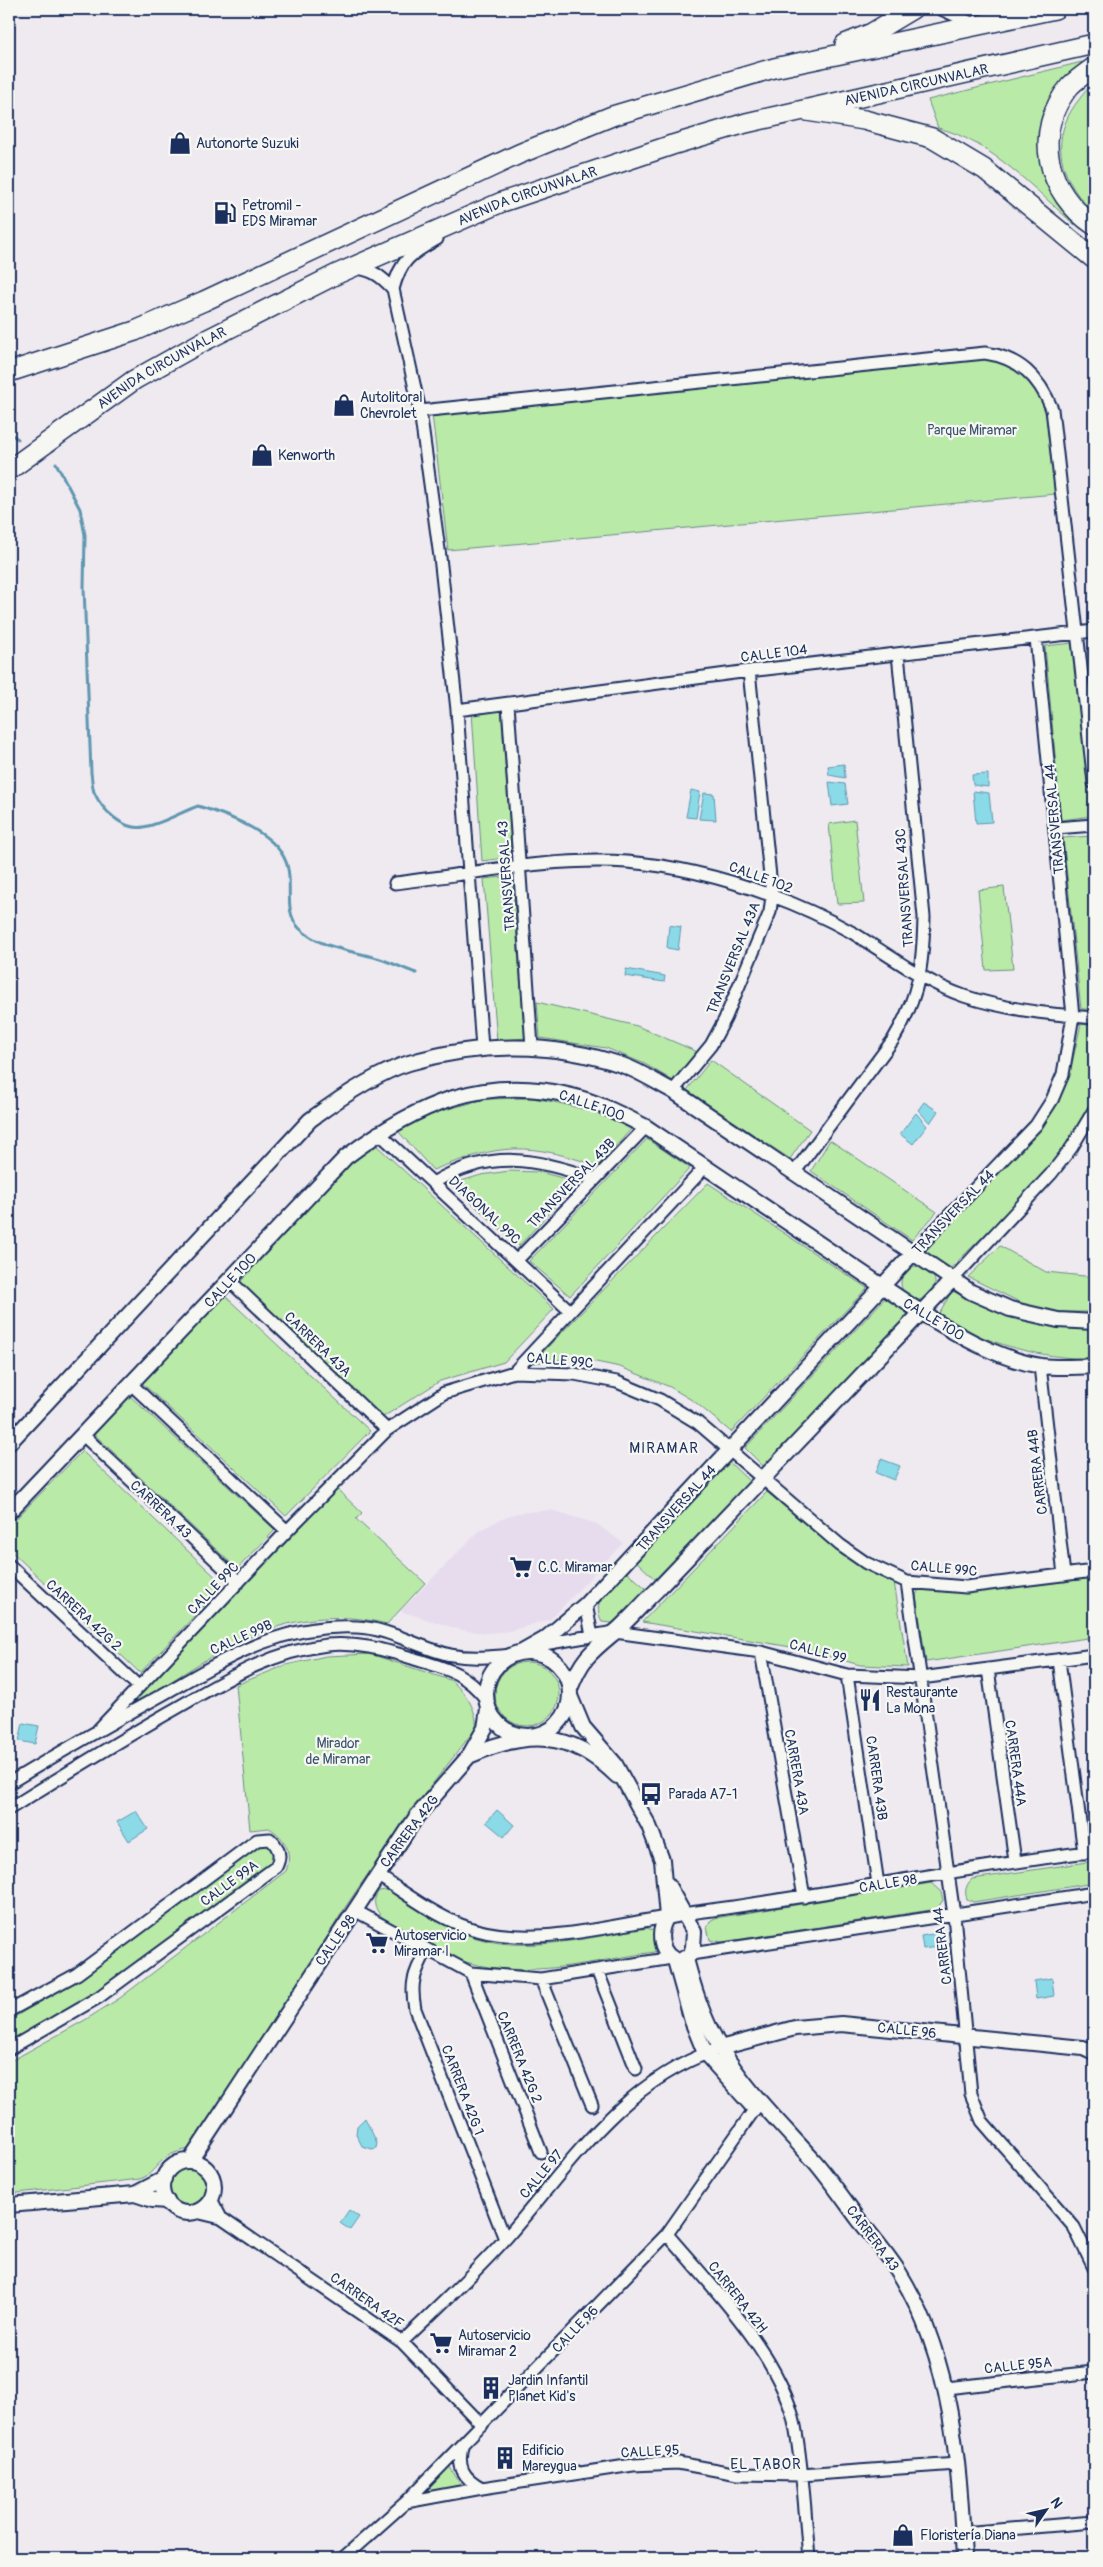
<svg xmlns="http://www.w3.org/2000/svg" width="1103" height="2567" font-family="Pangolin,sans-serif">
	<rect width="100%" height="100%" fill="#efeaf0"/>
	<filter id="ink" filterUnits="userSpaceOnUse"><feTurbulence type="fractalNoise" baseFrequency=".02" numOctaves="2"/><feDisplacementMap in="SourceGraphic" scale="10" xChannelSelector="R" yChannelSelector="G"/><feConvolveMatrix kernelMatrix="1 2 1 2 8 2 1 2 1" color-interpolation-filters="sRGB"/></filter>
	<g filter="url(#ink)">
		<path fill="#e6dcee" d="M551 1510 597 1524 623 1543 551 1619 509 1631 488 1633 461 1630 400 1611 478 1532 495 1522 517 1513Z"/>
		<path fill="#baeaa8" stroke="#6a8c83" d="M1082 62C1069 77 1061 90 1053 107 1049 115 1042 125 1040 135 1033 168 1058 199 1075 225 1035 190 991 141 938 128L928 100Z
			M1094 82V212C1072 194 1054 160 1063 130 1068 111 1081 96 1094 82Z
			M984 357C1055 367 1049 438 1055 494L448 550 432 414Z
			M1073 643 1092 816 1061 820 1045 646Z
			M501 709 512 857 482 861 472 712Z
			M855 820 864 903 837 904 829 824Z
			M1092 836 1094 859V1009H1081L1063 838Z
			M512 876 525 1038 497 1041 484 879Z
			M1004 887 1013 969 986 970 978 890Z
			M537 1002 637 1026 700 1053 675 1082 645 1064 606 1048 540 1038Z
			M1081 1024 1094 1026C1094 1045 1098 1076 1094 1094 1079 1150 990 1228 949 1270L924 1253 1042 1125 1069 1076Z
			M711 1060 810 1130 790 1159 687 1090Z
			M532 1098C568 1104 600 1112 632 1128L598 1166C526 1142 503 1143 433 1170L397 1130 437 1112 486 1099Z
			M647 1139 690 1168 570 1296 529 1261Z
			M830 1140 937 1212 912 1240 811 1171Z
			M376 1145 554 1309 504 1362 440 1381 383 1417 240 1282 352 1162Z
			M509 1171 540 1172 577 1182 519 1246 451 1184 481 1175Z
			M708 1183 867 1288 731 1432 695 1402 670 1387 620 1367 577 1358 532 1363Z
			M1000 1246 1046 1272 1094 1277V1312H1059L1028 1306 968 1277Z
			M901 1283a17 17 0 1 1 34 0a17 17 0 1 1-34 0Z
			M952 1291 1008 1314 1094 1327V1359C1038 1358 986 1344 938 1315Z
			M225 1296 370 1431 286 1516 142 1383Z
			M887 1296 911 1313 764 1467 745 1448Z
			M130 1396 275 1530 237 1569 94 1434Z
			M82 1451 224 1585 140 1673 9 1549V1526Z
			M728 1461 751 1483 657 1581 635 1560Z
			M337 1489 362 1513 356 1519 425 1583 387 1624C281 1597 207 1660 122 1713Z
			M767 1492 839 1552 863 1568 894 1582 908 1667 860 1665 803 1649 642 1622Z
			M626 1571 650 1592 620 1624 602 1622C590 1597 610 1587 626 1571Z
			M1094 1578V1637L926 1662 916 1595 920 1588 967 1593Z
			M370 1654 450 1680C464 1690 478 1710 476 1728L409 1814 346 1906 200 2144C186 2152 174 2150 164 2159 155 2166 152 2175 140 2179L9 2194V2062L85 2020 120 1998 286 1871C293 1853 285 1837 269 1828L250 1830 236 1685 286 1665 326 1656Z
			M495 1694a32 32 0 1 1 64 0a32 32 0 1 1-64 0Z
			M260 1844H268L275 1851 272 1864 96 1994 9 2043V2020L84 1977Z
			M1094 1861V1883L973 1902 967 1899C964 1891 966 1885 972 1879Z
			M931 1883 941 1892 943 1900 937 1909 722 1942 710 1940 707 1927 710 1921 715 1918Z
			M386 1890 393 1891C417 1906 440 1923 466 1934 518 1957 594 1936 648 1928L655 1932 659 1947 654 1952C593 1961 526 1980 466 1962 436 1954 409 1933 382 1917 375 1909 371 1901 379 1891Z
			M165 2187a23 23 0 1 1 46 0a23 23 0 1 1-46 0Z
			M448 2464 461 2485 420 2496Z"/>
		<path fill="#8bdae7" stroke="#5e96b0" d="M844 764 845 778 829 775 828 766Z
			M988 774V787L973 785 972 775Z
			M829 782 845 784 848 804 832 806Z
			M691 790 700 792 696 818 686 817Z
			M973 791 989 793 992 822 976 823Z
			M704 793 714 794 716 820 699 819Z
			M669 925 681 927 678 950 667 948Z
			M626 969 665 976 664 982 625 976Z
			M924 1102 938 1111 930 1123 918 1110Z
			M916 1113 927 1126 913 1144 900 1134Z
			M881 1459 900 1466 894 1480 876 1473Z
			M23 1723 39 1726 35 1744 19 1741Z
			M497 1810 514 1825 504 1837 486 1822Z
			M136 1811 148 1829 129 1841 117 1822Z
			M943 1932 945 1946 923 1949 921 1936Z
			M1052 1978 1054 1996 1036 1999 1034 1981Z
			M365 2118 377 2143 376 2148 372 2149 362 2146 356 2134 357 2126Z
			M349 2210 359 2217 350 2230 340 2223Z"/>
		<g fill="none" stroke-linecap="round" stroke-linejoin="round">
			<path stroke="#5e96b0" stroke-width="3" d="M9 433 18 439
				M56 463 80 509 85 535 84 587 91 773C92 779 92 786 94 792 102 810 123 831 144 827 162 824 181 812 198 806 227 815 282 834 288 869 292 887 284 913 299 928 321 949 350 950 377 958 390 962 403 968 416 973"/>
			<defs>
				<path id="minor" d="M941 9 976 25
					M437 239C411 254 401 259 393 289L420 411 440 557 457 710 482 1048
					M354 268C372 269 381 276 393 289
					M420 411 985 353C1020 358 1039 377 1052 409L1094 783
					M508 704 532 1047
					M457 710 749 671 1094 631
					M1055 828 1094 825
					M395 883C471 874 550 857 627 862 677 866 724 878 770 895 798 905 828 919 853 933 889 955 924 982 964 996 1006 1010 1051 1014 1094 1018
					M673 1091 711 1045 725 1019 770 912 772 896 749 671
					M378 1132 570 1311
					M794 1173 893 1040C919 997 923 966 924 917L898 654
					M433 1183C490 1149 536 1158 595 1179
					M914 1252 1036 1125 1052 1100 1063 1074 1073 1016 1036 638
					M517 1260 646 1127
					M953 1279 1051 1174 1072 1147 1094 1110
					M229 1280 387 1430
					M1040 1366 1064 1575
					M514 1372 706 1166
					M131 1384 287 1531
					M83 1435 239 1582
					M9 1565 139 1687
					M907 1582 954 1915 971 2094 982 2121 1074 2227 1094 2268
					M586 1604 592 1636
					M538 1645 615 1632 761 1652 847 1675 921 1678 1094 1655
					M761 1652 804 1897
					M1059 1660 1084 1853
					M988 1669 1015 1861
					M847 1675 878 1884
					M98 1730 287 1531 387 1430 444 1393 514 1372 574 1374 617 1382 660 1400 698 1423 840 1545 866 1563 907 1582 966 1587 1094 1571
					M9 1783C59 1753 109 1724 160 1696 224 1660 279 1623 357 1627 389 1628 419 1648 451 1655 471 1659 491 1657 511 1655
					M9 1809C62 1776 114 1744 168 1713 219 1684 267 1652 327 1645 357 1642 384 1650 412 1658 446 1669 462 1670 486 1699
					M377 1875C404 1892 431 1913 461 1925 524 1950 603 1927 667 1917
					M354 1910 471 1973 541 1979 672 1958
					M682 1914C820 1896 956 1869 1094 1851
					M426 1951C414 1974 410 1983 415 2009L505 2239
					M691 1954 1094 1893
					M597 1970 636 2069
					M471 1973 541 2152
					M541 1979 592 2105
					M9 2011 77 1974 257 1840 270 1839C279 1847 282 1855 276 1867L99 1997 9 2049
					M211 2199 221 2218
					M196 2212 221 2218 402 2342 482 2425
					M667 2234C712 2287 781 2356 795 2426 803 2469 805 2514 809 2558
					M402 2342C437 2308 474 2274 507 2237 568 2167 621 2083 713 2051
					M946 2388 1094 2372
					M462 2446C457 2467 463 2478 482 2488
					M406 2502 482 2488 633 2465 678 2463 738 2474 801 2475 957 2464
					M962 2533 1094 2522
					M343 2558 406 2502 667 2234 759 2103"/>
				<path id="tertiary" d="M9 1443 310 1120C337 1100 376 1073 409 1063 479 1042 553 1042 622 1065 640 1071 657 1083 673 1091L971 1292 1010 1309 1058 1320 1094 1322
					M9 1512 346 1157C416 1104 483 1074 572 1096 598 1102 622 1115 646 1127L922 1313C958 1335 998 1359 1041 1366 1058 1368 1076 1367 1094 1366
					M486 1694a42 42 0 1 1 84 0a42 42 0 1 1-84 0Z
					M522 1652 545 1639 586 1604 914 1252
					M570 1689C582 1658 591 1652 615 1632 630 1619 643 1603 657 1590L953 1279
					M570 1696 583 1727 615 1764 649 1826 662 1860 667 1917
					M469 1756C526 1730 571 1730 617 1776
					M667 1884 694 1932 693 1947 691 1954 680 1961C659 1957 657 1932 667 1917L682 1914
					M686 1959C694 1989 703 2019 720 2047 745 2090 783 2126 816 2163 831 2181 845 2201 859 2220 873 2237 888 2255 900 2274 952 2359 959 2461 964 2558
					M675 1960 692 2021 705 2053 754 2108
					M720 2048 795 2028 841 2024 1083 2048 1094 2053
					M190 2161 417 1816 469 1756 485 1728 488 1709
					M162 2187a26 26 0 1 1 52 0a26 26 0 1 1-52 0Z
					M135 2194 164 2179
					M9 2205 135 2194 153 2200 167 2201"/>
				<g id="trunk">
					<path d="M845 44 872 33 912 9"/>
					<path d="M1094 67C1086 73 1077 79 1070 86 1031 132 1047 194 1094 225"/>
					<path d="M807 111 864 120 932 138 984 169 1094 259"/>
					<path d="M9 372 135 331 204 301 519 154 612 116 774 68 1055 9"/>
					<path id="s1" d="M9 470 134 380 202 342 337 274 502 202 672 145 746 123 1094 44"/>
				</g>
			</defs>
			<use href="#minor" stroke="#1b2f5e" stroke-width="15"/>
			<use href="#tertiary" stroke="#1b2f5e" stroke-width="18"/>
			<use href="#trunk" stroke="#1b2f5e" stroke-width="22"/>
			<use href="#minor" stroke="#f6f6f2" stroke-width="11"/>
			<use href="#tertiary" stroke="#f6f6f2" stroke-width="14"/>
			<use href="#trunk" stroke="#f6f6f2" stroke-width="19"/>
		</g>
	</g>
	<defs>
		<symbol id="shop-bare" viewBox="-9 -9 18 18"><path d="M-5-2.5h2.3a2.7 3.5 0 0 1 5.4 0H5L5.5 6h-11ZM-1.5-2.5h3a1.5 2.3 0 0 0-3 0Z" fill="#1b2f5e" stroke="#f6f6f2" stroke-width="2.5" paint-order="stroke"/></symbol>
		<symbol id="fuel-bare" viewBox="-9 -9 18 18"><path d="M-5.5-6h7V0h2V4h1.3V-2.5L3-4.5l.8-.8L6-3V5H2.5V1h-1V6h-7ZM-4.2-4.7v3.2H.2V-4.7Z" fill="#1b2f5e" stroke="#f6f6f2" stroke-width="2.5" paint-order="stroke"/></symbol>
		<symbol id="supermarket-bare" viewBox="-9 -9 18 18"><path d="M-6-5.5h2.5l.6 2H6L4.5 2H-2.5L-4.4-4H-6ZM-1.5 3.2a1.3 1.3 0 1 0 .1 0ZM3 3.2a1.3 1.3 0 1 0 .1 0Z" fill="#1b2f5e" stroke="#f6f6f2" stroke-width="2.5" paint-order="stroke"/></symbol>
		<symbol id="restaurant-bare" viewBox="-9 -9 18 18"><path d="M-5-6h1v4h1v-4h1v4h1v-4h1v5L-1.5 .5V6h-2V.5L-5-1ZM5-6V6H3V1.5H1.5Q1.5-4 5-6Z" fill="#1b2f5e" stroke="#f6f6f2" stroke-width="2.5" paint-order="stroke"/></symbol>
		<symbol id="bus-bare" viewBox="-9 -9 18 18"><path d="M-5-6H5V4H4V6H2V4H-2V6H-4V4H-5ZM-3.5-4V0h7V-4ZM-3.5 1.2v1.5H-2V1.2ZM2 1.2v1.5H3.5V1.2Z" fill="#1b2f5e" stroke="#f6f6f2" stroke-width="2.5" paint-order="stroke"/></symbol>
		<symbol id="building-bare" viewBox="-9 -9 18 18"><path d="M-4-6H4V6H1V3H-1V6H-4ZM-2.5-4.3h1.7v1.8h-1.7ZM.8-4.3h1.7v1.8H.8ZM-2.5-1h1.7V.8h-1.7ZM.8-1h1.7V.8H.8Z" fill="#1b2f5e" stroke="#f6f6f2" stroke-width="2.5" paint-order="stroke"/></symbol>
	</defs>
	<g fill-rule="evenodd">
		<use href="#shop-bare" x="164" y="127" width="32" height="32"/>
		<use href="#fuel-bare" x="209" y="197" width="32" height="32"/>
		<use href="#shop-bare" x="328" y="389" width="32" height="32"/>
		<use href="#shop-bare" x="246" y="439" width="32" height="32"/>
		<use href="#supermarket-bare" x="505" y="1551" width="32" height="32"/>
		<use href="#restaurant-bare" x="854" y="1684" width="32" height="32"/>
		<use href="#bus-bare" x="635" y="1778" width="32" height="32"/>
		<use href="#supermarket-bare" x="361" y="1927" width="32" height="32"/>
		<use href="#supermarket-bare" x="425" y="2327" width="32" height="32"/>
		<use href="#building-bare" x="475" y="2372" width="32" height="32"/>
		<use href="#building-bare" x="489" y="2442" width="32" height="32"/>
		<use href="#shop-bare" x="887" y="2519" width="32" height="32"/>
	</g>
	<g text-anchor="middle" stroke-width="4.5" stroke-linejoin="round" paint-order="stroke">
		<g font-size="14" fill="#1b2f5e" stroke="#f6f6f2">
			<text dy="5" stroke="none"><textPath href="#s1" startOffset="994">AVENIDA CIRCUNVALAR</textPath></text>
			<text dy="5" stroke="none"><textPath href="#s1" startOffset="589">AVENIDA CIRCUNVALAR</textPath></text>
			<text dy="5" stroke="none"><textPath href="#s1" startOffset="184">AVENIDA CIRCUNVALAR</textPath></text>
			<text transform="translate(774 653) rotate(-7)" y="5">CALLE 104</text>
			<text transform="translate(1054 819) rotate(-95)" y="5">TRANSVERSAL 44</text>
			<text transform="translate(506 876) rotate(-94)" y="5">TRANSVERSAL 43</text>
			<text transform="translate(761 877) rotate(20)" y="5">CALLE 102</text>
			<text transform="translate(904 888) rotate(-94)" y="5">TRANSVERSAL 43C</text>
			<text transform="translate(733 958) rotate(-68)" y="5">TRANSVERSAL 43A</text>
			<text transform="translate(592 1105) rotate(19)" y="5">CALLE 100</text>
			<text transform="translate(571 1183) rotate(-46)" y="5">TRANSVERSAL 43B</text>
			<text transform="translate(485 1210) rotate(43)" y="5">DIAGONAL 99C</text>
			<text transform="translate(953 1212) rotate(-46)" y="5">TRANSVERSAL 44</text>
			<text transform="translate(230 1280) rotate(-47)" y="5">CALLE 100</text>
			<text transform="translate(934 1319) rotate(31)" y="5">CALLE 100</text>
			<text transform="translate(318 1344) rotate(44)" y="5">CARRERA 43A</text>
			<text transform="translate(560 1360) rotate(5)" y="5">CALLE 99C</text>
			<text transform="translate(1037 1472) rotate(-97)" y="5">CARRERA 44B</text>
			<text transform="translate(676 1508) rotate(-48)" y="5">TRANSVERSAL 44</text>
			<text transform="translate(161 1509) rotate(43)" y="5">CARRERA 43</text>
			<text transform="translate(944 1568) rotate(5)" y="5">CALLE 99C</text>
			<text transform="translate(213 1588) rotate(-46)" y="5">CALLE 99C</text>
			<text transform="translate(84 1615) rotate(43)" y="5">CARRERA 42G 2</text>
			<text transform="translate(241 1637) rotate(-24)" y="5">CALLE 99B</text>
			<text transform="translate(818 1651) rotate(15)" y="5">CALLE 99</text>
			<text transform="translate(1016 1763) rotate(82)" y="5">CARRERA 44A</text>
			<text transform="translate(797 1772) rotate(80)" y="5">CARRERA 43A</text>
			<text transform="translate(877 1778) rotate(82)" y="5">CARRERA 43B</text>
			<text transform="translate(409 1831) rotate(-53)" y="5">CARRERA 42G</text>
			<text transform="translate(229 1883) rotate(-36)" y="5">CALLE 99A</text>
			<text transform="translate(888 1883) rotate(-9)" y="5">CALLE 98</text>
			<text transform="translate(335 1940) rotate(-55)" y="5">CALLE 98</text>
			<text transform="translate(942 1946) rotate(-97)" y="5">CARRERA 44</text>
			<text transform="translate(907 2030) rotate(6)" y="5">CALLE 96</text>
			<text transform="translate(520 2057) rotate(68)" y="5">CARRERA 42G 2</text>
			<text transform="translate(463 2090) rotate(69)" y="5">CARRERA 42G 1</text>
			<text transform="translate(541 2174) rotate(-50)" y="5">CALLE 97</text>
			<text transform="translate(873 2238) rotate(53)" y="5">CARRERA 43</text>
			<text transform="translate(738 2297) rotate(52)" y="5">CARRERA 42H</text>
			<text transform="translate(367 2300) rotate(35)" y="5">CARRERA 42F</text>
			<text transform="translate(575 2329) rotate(-46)" y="5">CALLE 96</text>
			<text transform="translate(1018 2365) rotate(-6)" y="5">CALLE 95A</text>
			<text transform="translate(650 2451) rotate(-3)" y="5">CALLE 95</text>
		</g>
		<g font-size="14" fill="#1b2f5e" stroke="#f6f6f2" text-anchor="start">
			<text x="196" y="148">Autonorte Suzuki</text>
			<text x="242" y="210">Petromil -<tspan x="242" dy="16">EDS Miramar</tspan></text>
			<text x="360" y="402">Autolitoral<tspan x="360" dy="16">Chevrolet</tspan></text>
			<text x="278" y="460">Kenworth</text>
			<text x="538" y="1572">C.C. Miramar</text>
			<text x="886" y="1697">Restaurante<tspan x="886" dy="16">La Mona</tspan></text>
			<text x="668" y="1799">Parada A7-1</text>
			<text x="394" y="1940">Autoservicio<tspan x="394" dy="16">Miramar I</tspan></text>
			<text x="458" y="2340">Autoservicio<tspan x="458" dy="16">Miramar 2</tspan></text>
			<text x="508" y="2385">Jardin Infantil<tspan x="508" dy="16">Planet Kid's</tspan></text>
			<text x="522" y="2455">Edificio<tspan x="522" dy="16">Mareygua</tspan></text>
			<text x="920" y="2540">Floristería Diana</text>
		</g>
		<g font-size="14" fill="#3b546d" stroke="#f6f6f2">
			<text x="972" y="435">Parque Miramar</text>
			<text x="338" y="1748">Mirador<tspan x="338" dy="16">de Miramar</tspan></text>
		</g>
		<g font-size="15" letter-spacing="1" fill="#1b2f5e" stroke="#f6f6f2">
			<text x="664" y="1453">MIRAMAR</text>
			<text x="766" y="2469">EL TABOR</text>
		</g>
	</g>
	<rect width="1103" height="2567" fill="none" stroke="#f6f6f2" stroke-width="30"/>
	<rect x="15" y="15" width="1073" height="2537" fill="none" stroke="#1b2f5e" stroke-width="2" filter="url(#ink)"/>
	<g transform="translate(1046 2510) rotate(56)" stroke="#f6f6f2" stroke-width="4" paint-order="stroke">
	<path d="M0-4L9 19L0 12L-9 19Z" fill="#1b2f5e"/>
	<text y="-8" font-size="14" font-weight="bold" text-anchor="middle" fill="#1b2f5e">N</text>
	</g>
</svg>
